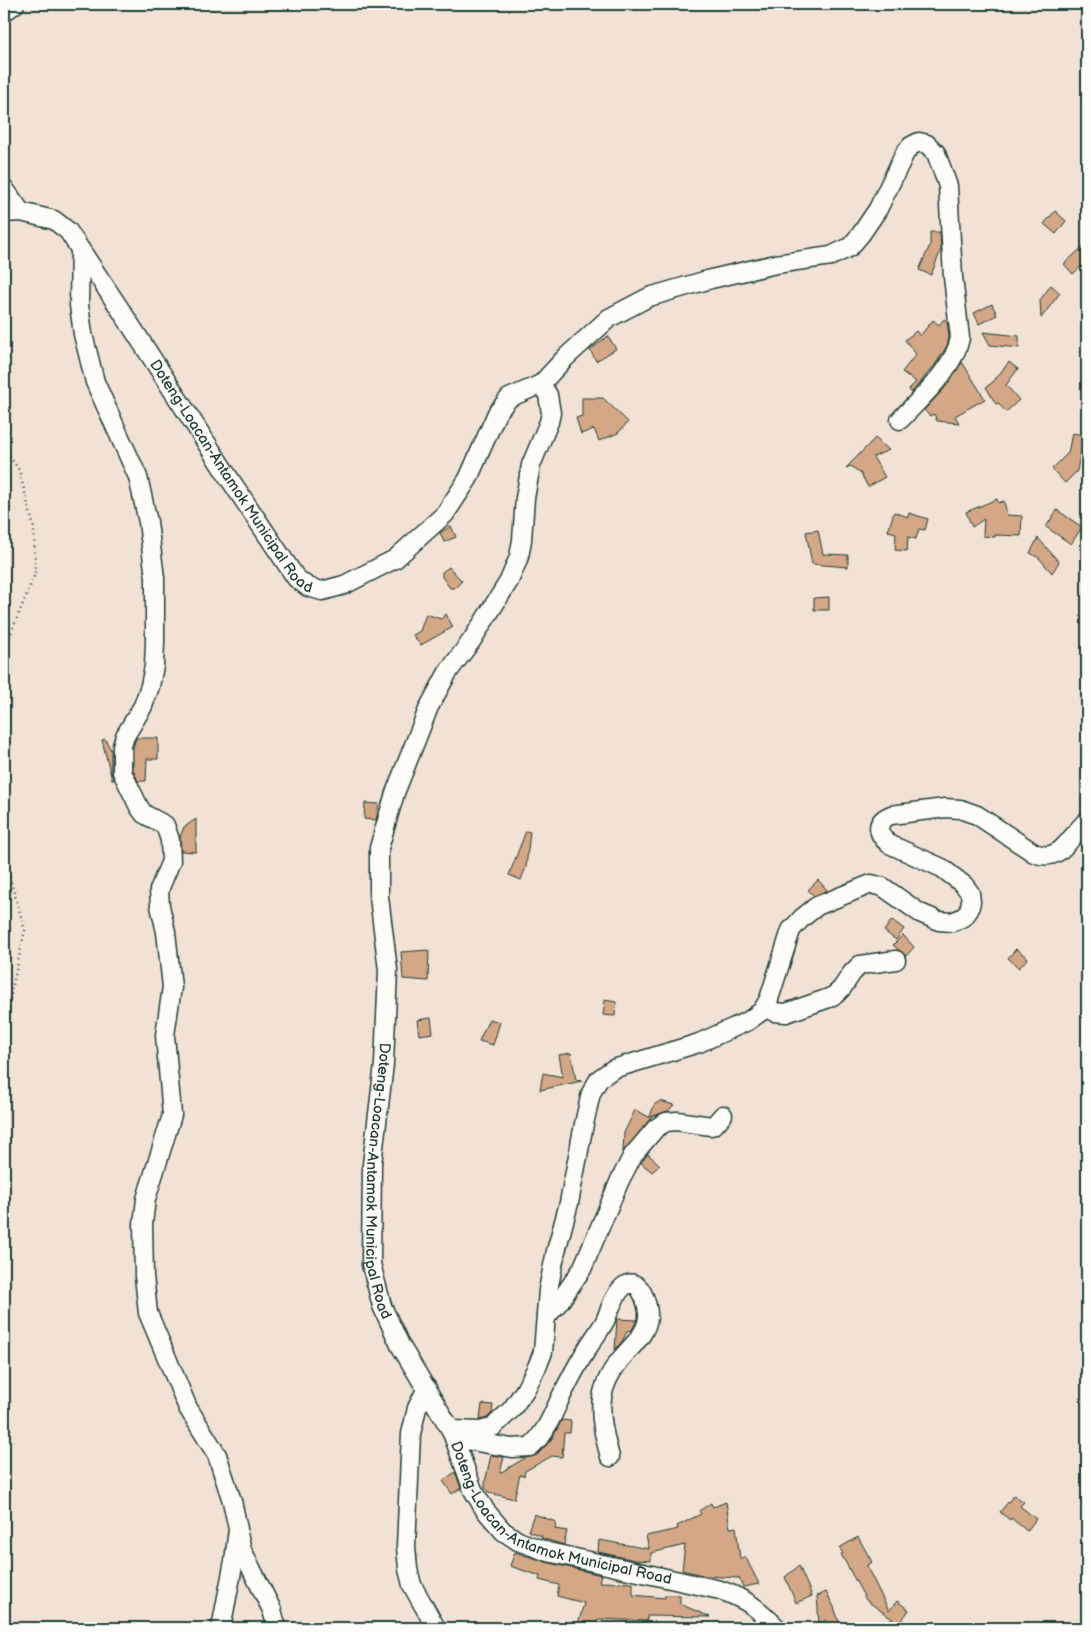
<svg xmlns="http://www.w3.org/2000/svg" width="1091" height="1632" font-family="'Balsamiq Sans',sans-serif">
	<rect width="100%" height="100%" fill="#f1e2d5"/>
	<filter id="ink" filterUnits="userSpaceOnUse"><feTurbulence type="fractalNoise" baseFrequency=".02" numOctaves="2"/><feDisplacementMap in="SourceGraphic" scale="10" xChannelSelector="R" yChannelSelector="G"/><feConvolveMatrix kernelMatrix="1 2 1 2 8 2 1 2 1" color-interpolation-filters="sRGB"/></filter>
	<g filter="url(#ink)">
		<path fill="#d4a786" stroke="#1f3d34" d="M1055 211 1066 221 1056 234 1044 224Z
			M930 232H940L941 250 931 275 919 270 930 245Z
			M1087 243V261L1073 274 1064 264Z
			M1051 285 1060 293 1041 318 1040 300Z
			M992 304 997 315 979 324 974 313Z
			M944 319 947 321 949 337 947 346 935 365 911 393 909 389 916 382 902 372 916 354 905 340 916 331 920 336 933 320 939 325Z
			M983 332 1019 336V348L990 345Z
			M608 336 616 349 596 361 590 350Z
			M962 362 985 399 955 416 959 423 937 421 934 414 930 416 924 410 944 389Z
			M1009 362 1018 369 1006 385 1019 400 1006 412 998 403 996 404 986 387 993 382Z
			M582 398H603L628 422 618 433 599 441 594 429 581 434 576 418 582 416Z
			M1072 433 1084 435 1077 471 1065 483 1052 469 1068 453Z
			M875 438 889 450 873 457 885 477 868 487 861 474 851 466 846 468Z
			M997 499 998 503 1004 501 1007 515 1022 516 1021 536 995 535V537L983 536 984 519 972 527 966 512Z
			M1057 510 1082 527 1071 544 1046 527Z
			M894 512 908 517 909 513 928 519 925 530 919 529 916 539 908 537 907 551 895 550 896 533 888 531Z
			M451 526 456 537 444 542 440 533Z
			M818 530 823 554 848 555V567L812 564 806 532Z
			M1038 538 1059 562 1052 573 1039 558 1030 553Z
			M449 567 462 581 455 588H450L442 577V572Z
			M829 597V610H814V598Z
			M426 614 441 619 446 614 453 627 421 645 417 641 413 635 420 631Z
			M136 738H158V759H147L146 781H138L133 770V748Z
			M105 739 111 750V772L114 780H112L102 740Z
			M365 803 379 804 376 820 364 819Z
			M196 819V852L181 851 180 837 184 827Z
			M526 831 530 832 526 867 521 880 509 875Z
			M818 880 827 890 814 896 808 890Z
			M892 920 904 929 896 940 884 931Z
			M903 935 914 947 906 956 893 945Z
			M1016 949 1028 958 1019 968 1008 958Z
			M429 950 428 981 403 979 401 952Z
			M605 1000 616 1002 615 1016 603 1015Z
			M431 1018 433 1033 419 1035 417 1020Z
			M489 1019 500 1022 493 1045 479 1041Z
			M571 1053 576 1080 582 1081 540 1090 543 1073 563 1077 559 1055Z
			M660 1101 674 1105 668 1111 650 1117 654 1105Z
			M635 1110 651 1118 623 1152 624 1133Z
			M648 1154 660 1165 652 1172 641 1163Z
			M617 1319 637 1320 632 1330 627 1331 623 1340 615 1350Z
			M482 1404 493 1405 492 1413 487 1418 480 1420Z
			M562 1420 571 1421 570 1433H564L562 1457 552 1456 525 1471 524 1476 520 1475 514 1499 490 1493 485 1488V1482L491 1455 504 1457 500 1473 525 1458 537 1455 551 1440Z
			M455 1472 461 1488 452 1494 443 1481Z
			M1014 1495 1024 1502 1020 1506 1036 1519 1027 1531 1011 1518 1010 1520 1000 1512Z
			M726 1502 730 1528 736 1527 740 1559 745 1556 759 1584 743 1587 739 1578 706 1576 682 1570 685 1545 651 1553V1561L635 1560 598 1552 599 1540 649 1549 646 1536 678 1529 677 1526 701 1514 699 1511 711 1503 713 1507Z
			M534 1514 556 1522 555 1529 567 1531 564 1545 541 1538 542 1536 528 1531Z
			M858 1537 872 1562 867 1565 869 1571 889 1611 897 1601 909 1610 899 1624 866 1600 841 1554 843 1553 839 1548Z
			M515 1552 546 1562 601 1575 599 1582 633 1583V1595L665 1598V1595H680V1604L710 1617 647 1616V1621L598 1619 594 1628H577L584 1603 557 1596 559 1585 539 1580 540 1576 510 1566Z
			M799 1566 812 1596 796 1603 785 1577Z
			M826 1592 834 1607 841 1628H830L827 1620 819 1623 817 1596Z"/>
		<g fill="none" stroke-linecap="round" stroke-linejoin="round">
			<defs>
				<g id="minor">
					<path d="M4 12 15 4"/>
					<path d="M4 188 21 212"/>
					<path id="s1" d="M4 213 21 212 54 220 68 231 124 315 231 481 296 578 308 587 322 591 344 585 395 559 445 514 468 479 497 413 509 398 541 384 548 395 551 413 549 422 531 465 525 498 522 540 519 557 509 581 472 640 448 672 429 707 395 793 379 848V897L388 970 384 1064 372 1164 371 1264 382 1306 400 1345 451 1430 473 1490 485 1510 503 1531 518 1541 548 1552 720 1590C746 1599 758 1608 777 1628"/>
					<path d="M80 249 79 305 83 334 95 382 138 477 148 522 155 578V642L154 666 150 686 143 706 125 736 122 746V772L139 807 144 814 165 825 170 840 171 861 159 890 160 906 166 932 172 987 165 1035 172 1115 146 1199 143 1224 144 1276 148 1313 188 1408 217 1455 232 1501 238 1529 234 1561 221 1628"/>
					<path d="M541 384 565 358 609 318 649 297 711 279 776 264 831 256 850 247 861 234 878 209 905 153 911 146 919 142 927 144 936 153 948 186 953 277 960 338C954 369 921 397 900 420"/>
					<path d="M765 1006 774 1012 786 1013 829 998 836 994 842 988 852 973 860 965 896 960"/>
					<path d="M546 1317 560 1301 582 1269 620 1180 633 1155 656 1128 666 1122 677 1121 711 1126 715 1124 723 1115"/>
					<path d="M427 1388 417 1408 411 1434 406 1547 408 1569 412 1585 436 1628"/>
					<path d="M451 1430 481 1431 493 1427 512 1409 525 1390 537 1367 543 1352 548 1290 556 1251 569 1203 584 1124 591 1093 599 1079 613 1069 699 1043 748 1021 762 1011 769 999 791 930 802 918 817 906 871 884 883 887 920 913 939 921 952 922 964 917 969 910 971 902 970 893 964 885 942 868 889 844C877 834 874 822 891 815L945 808 960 809 977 815 1034 853C1062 864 1069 836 1087 821"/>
					<path d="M459 1439 512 1448 530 1447C549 1430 553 1411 565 1389 572 1375 580 1360 589 1346 594 1338 600 1330 605 1321 610 1310 614 1295 623 1287 639 1273 649 1305 648 1317 647 1331 636 1342 627 1352 594 1387 598 1413 610 1457"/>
					<path d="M239 1537 242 1550 272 1610 277 1628"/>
				</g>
			</defs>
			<use href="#minor" stroke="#1f3d34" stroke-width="21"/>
			<path stroke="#1f3d34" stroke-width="2.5" stroke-dasharray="1 4" stroke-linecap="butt" d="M4 448 19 470 34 528 35 574 4 650
				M4 858 25 930 9 1003 8 1037 4 1048"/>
			<use href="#minor" stroke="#fdfcf7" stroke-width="18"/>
		</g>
	</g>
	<g text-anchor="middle" stroke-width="4" stroke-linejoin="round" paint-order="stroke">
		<g font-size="15" fill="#1f3d34" stroke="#fdfcf7">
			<text dy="5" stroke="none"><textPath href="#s1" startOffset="364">Doteng-Loacan-Antamok Municipal Road</textPath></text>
			<text dy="5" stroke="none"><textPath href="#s1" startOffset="1669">Doteng-Loacan-Antamok Municipal Road</textPath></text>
			<text dy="5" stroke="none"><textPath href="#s1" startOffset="2089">Doteng-Loacan-Antamok Municipal Road</textPath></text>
		</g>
	</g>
	<rect width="1091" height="1632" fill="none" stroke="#fdfcf7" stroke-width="20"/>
	<rect x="10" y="10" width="1071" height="1612" fill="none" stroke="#1f3d34" stroke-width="2" filter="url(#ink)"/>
</svg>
